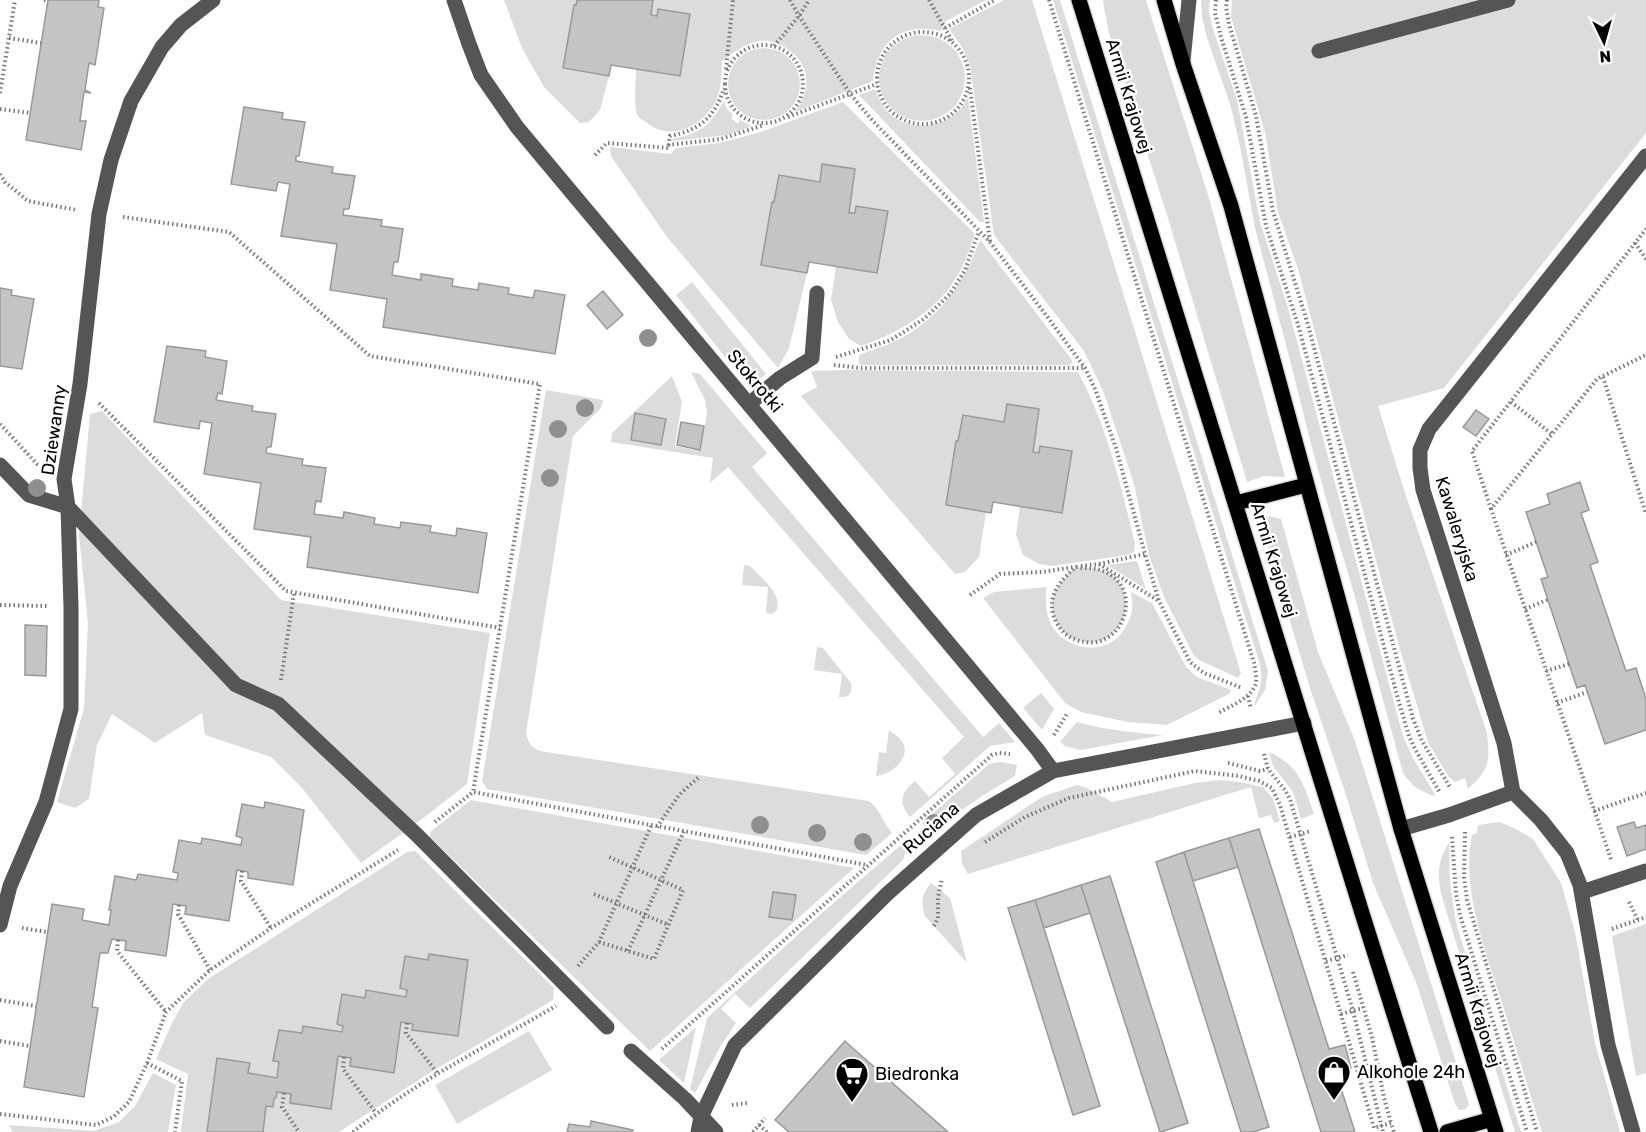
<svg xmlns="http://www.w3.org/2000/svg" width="1646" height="1132" font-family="Rubik,sans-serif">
	<rect width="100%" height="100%" fill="#fff"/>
	<path fill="#dcdcdc" d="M504 0H577L576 5H574L564 68 609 76 600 110 589 122 580 123 544 87 522 48Z
		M653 0H986L946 21 941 31C902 22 877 41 873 81L795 112C812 89 811 64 786 48 777 43 769 39 759 41 746 43 733 53 722 61 721 76 722 93 713 106 698 129 668 141 646 122 643 120 640 119 638 116 633 106 636 80 636 69L680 76 690 14 659 9 657 16 651 15Z
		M1004 0H1032L1241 673 1238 678 1199 660 1193 654 1164 597 1149 555 1134 484 1104 393 1084 351 994 235 970 65 962 47 949 29Z
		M1053 0H1060L1268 671 1265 690 1254 707C1255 698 1260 691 1261 682 1262 673 1260 664 1257 655Z
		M1103 0H1146L1209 198 1285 477 1264 476 1247 482 1167 215 1109 33 1104 8Z
		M1201 0H1210L1209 11 1212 26 1237 100 1260 222 1288 308 1403 736 1413 758 1436 796C1421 793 1411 785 1403 773L1351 583 1332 520 1311 444 1290 360 1255 228 1241 151 1231 107 1207 38 1202 17Z
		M1232 0H1646V133L1444 388 1378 406 1405 493 1487 733C1490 761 1490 769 1468 789L1465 778 1455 782 1448 776 1428 742 1399 646 1298 269 1278 212 1265 132 1231 17Z
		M879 78a43 43 0 1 1 86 0a43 43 0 1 1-86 0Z
		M728 84a36 36 0 1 1 72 0a36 36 0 1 1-72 0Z
		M875 89C877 95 880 101 883 106 897 127 925 130 946 120 956 114 963 108 968 97L984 222H980L859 95Z
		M724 101 727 109 733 115 731 118 738 124 740 120 752 126 728 135 672 141 673 139C703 132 709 126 724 101Z
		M843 102 974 233V237C970 247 967 258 962 267 944 307 901 332 861 346L849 339 838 322 831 300 836 266 877 273 888 211 856 206 855 213H849L855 169 823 164 820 182 779 175 774 202H772L762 265 807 273 789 348 778 368 667 237 611 156 610 147 671 154 676 148 719 143 758 133Z
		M981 241 1072 360V363L1070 365H861L859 364V355C869 351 879 348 889 344 934 325 963 286 979 242Z
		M692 282 766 374 749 387 676 295Z
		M845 370 1078 372C1106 423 1121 486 1135 543L1134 552 1127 555 1052 566 1039 564 1023 555 1016 535 1020 506 1062 513 1072 451 1040 446 1039 453 1033 452 1039 410 1007 404 1004 422 963 415 958 441 956 442 946 505 986 512 979 557 965 572 955 574 801 396 817 387 811 371Z
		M691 372 700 374 767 453 752 467 983 737 999 723 1015 742 990 746 910 817C898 803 901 792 915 781L929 797 955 774 942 758 964 737 728 467 710 483 713 458 611 442 612 433 672 376 682 402 675 446 700 451 707 413 705 400Z
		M546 390 603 400 601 408 573 436 526 733C529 746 534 750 546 752L869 801C881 810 882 822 892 833L866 855 487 789 482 781Z
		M102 411 281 600 490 633 467 784 418 822 361 863 302 788 271 757 205 735 202 713 155 743 112 714 97 745 89 799 75 808 57 802 84 708 88 624 79 535 90 414Z
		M1269 516 1281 519 1318 652 1355 741 1468 1101 1469 1105C1466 1109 1464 1110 1459 1110L1455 1104 1416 982 1373 883 1346 795 1309 685 1263 530 1261 525Z
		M1137 561 1146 589 1107 565Z
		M744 565 750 566C761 578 782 593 777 610L772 614 766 613 768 587 742 585Z
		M1076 567C1085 569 1094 567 1103 571 1147 588 1122 656 1077 640 1064 636 1057 626 1053 614 1048 593 1062 580 1076 567Z
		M1046 587C1046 597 1045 609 1049 619 1057 645 1094 657 1116 639 1123 633 1130 621 1132 611 1133 605 1132 598 1131 592L1152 603 1186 667 1197 677 1231 690 1229 694 1167 725 1128 722 1081 712 1065 703 983 598 994 592Z
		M817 647 823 648 851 683C853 692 850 698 839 697L842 674 814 670Z
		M1041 693 1054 709 1042 730 1023 708Z
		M1077 722C1106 730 1134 733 1163 735L1081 750 1065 746 1060 742Z
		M889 730C894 734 901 738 903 743 911 759 890 775 876 776L879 752 886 753Z
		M1269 752C1299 765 1304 785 1314 814L1301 819 1293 792 1273 766Z
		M1000 762 1017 765 1015 776 982 796 936 828 925 827 922 823 989 764Z
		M1220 780 1239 782 1263 787 1273 799 1280 821 1274 823 1271 815 1259 818 1251 787 968 874 962 864 961 851 1042 797 1077 785 1089 789 1112 802 1195 783Z
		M471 800 854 868 650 1051 430 837V832Z
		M1500 822 1516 829 1533 839 1561 883 1575 932 1595 1043 1620 1132H1542C1528 1088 1515 1044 1501 1000 1485 948 1461 890 1472 835L1477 833 1478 825Z
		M1449 842 1450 883 1456 923 1521 1132H1515L1441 894C1437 870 1438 863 1449 842Z
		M902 844 906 850 903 860 750 1008 735 994 721 1009 736 1023 722 1044 695 1093 690 1089 707 1018 815 919Z
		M415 851 554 988 553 1000 426 1075 339 1132H181L188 1074 156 1059 173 1021 184 1002 208 979 407 852Z
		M931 883 950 898 962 943 967 963 925 916C920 901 922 894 931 883Z
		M1646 924V1073L1636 1076 1612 936Z
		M696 1027 684 1083 659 1060Z
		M529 1031 552 1070 457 1124 435 1085Z
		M153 1073 176 1085 168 1132H13L9 1125 94 1131 119 1122 135 1106Z"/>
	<path fill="#c4c4c4" stroke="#999" stroke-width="1.5" d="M99 0 98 7 104 8 95 65 89 63 85 90 91 93 84 92 80 121H86L81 150 26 140 48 0Z
		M577 0H653L651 15 657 16 658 9 690 14 680 76 611 65 609 76 563 68 574 5H576Z
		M244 107 283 113 282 119 305 122 299 156H296V161L333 167 332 173 355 176 349 209H344L343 215 382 220 381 226 403 229 398 262H394L392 275 421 280V274L453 279 452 286 478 290 479 283 509 288 508 294 533 298 535 290 565 295 555 354 383 327 387 299 330 290 337 244 281 236 290 184 278 182 276 191 231 184Z
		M822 164 855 169 849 213H855L856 206 888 211 877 273 809 262 807 273 761 265 772 202H774L779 175 820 182Z
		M0 288 12 290 11 295 34 299 22 369 0 366Z
		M603 291 623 315 607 329 587 305Z
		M167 346 206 351 205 357 227 361 222 394 218 393 216 400 253 406 252 411 276 414 271 447H267L266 453 303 459 302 465 326 468 321 502 316 501 314 514 343 518 344 512 375 518 374 524 400 528 401 522 431 526 430 532 456 536 457 528 487 533 478 593 307 567 311 537 254 529 261 483 204 474 212 423 200 421 199 429 154 422Z
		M1007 404 1039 409 1033 452 1039 453 1040 446 1072 451 1062 513 993 502 991 513 946 505 956 441H958L963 415 1004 422Z
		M1476 410 1489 419 1476 436 1463 427Z
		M635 413 666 419 661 445 631 440Z
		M681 422 704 426 700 450 677 445Z
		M1580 482 1589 510 1581 513 1598 562 1590 565 1626 671 1636 668 1646 699V730L1605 744 1585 685 1577 688 1541 579 1548 577 1526 512 1550 504 1547 494Z
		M25 625 47 626 46 676 25 675Z
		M265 802 304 810 293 885 248 878V872L237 870 229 921 185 914 186 906 173 904 166 956 125 950 126 941 112 939 108 953H100L92 1007 98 1008 84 1097 24 1087 52 904 84 909 82 920 109 925 111 910H109L115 876 136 880 138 874 177 880 178 873 173 872 179 840 201 844 202 838 241 845 242 838 236 836 242 804 264 808Z
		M1634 822 1636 828 1646 825V849L1627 856 1617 827Z
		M1259 829 1329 1049 1345 1045 1351 1068 1343 1075 1337 1076 1355 1132H1321L1238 867 1229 838Z
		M1229 838 1238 867 1193 881 1184 852Z
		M1184 852 1269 1127 1253 1132H1241L1156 862Z
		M1110 876 1188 1123 1161 1132H1160L1081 885Z
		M1081 885 1090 913 1044 928 1035 900Z
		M773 892 796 895 792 920 769 917Z
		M1035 900 1100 1106 1073 1115 1008 908Z
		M429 954 468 960 458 1036 412 1030 413 1024 401 1022 394 1073 350 1066 351 1058 338 1056 331 1109 290 1103 291 1094 277 1092 276 1098H274L273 1107 266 1106 263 1132H207L217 1058 250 1063 248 1073 277 1078 279 1062 273 1061 279 1030 302 1033 303 1026 342 1032 343 1026 337 1024 342 994 365 998 366 990 406 997 407 990 400 988 405 956 428 960Z
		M845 1041 847 1043 948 1132H789L775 1120Z
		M591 1121 633 1130 632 1132H567L569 1124 590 1127Z"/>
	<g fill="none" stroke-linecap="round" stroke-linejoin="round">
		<defs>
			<path id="major" d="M1079 0 1362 913 1431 1132
				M1164 0 1183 64 1231 206 1401 829 1496 1132
				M1236 503 1306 485
				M1447 1132 1492 1119"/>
		</defs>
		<use href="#major" stroke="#dbdbdb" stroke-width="18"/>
		<path stroke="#777" stroke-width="4" stroke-dasharray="1.5 3" stroke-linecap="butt" d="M44 0 48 1
			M790 0 799 16 851 95 872 120 990 242 1043 311 1085 368 1095 389 1116 448 1145 554 1159 601 1190 662 1204 673 1242 688
			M929 0 952 41
			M1049 0 1254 663C1255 669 1257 676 1256 683 1252 698 1230 706 1218 713
			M1216 0 1215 13 1221 37 1246 117 1266 226 1299 328 1398 699 1409 736 1414 747 1440 793
			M1227 0 1226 7 1229 24 1256 116 1273 211 1308 325 1413 719 1422 741 1451 789
			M945 28 995 0
			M877 78a46 46 0 1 1 92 0a46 46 0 1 1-92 0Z
			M9 38 41 43
			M725 84a39 39 0 1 1 78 0a39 39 0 1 1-78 0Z
			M774 46 799 16 809 0
			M726 69 733 0
			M970 88 990 242
			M0 93 15 0
			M0 109 30 113
			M788 117 877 84
			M668 145 721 139 764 125
			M595 155 607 143 668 148 670 136C700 130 715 117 724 88
			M0 174 5 182 28 201 77 210
			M123 217 229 232 370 356 540 384 473 792
			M1635 243 1646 259
			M836 357 891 340 924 319 950 294 965 270 979 231
			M834 365 860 368H1084
			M1603 377 1646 514
			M1511 402 1553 435
			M99 403 286 591 500 628
			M0 424 37 464 41 466
			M1491 509 1472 451 1646 229
			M1506 555 1536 542
			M1099 564 1145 554
			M1081 566 1099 564 1159 601
			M1076 567C1085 569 1094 567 1103 571 1147 588 1122 656 1077 640 1064 636 1057 626 1053 614 1048 593 1062 579 1076 567Z
			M970 595 1000 574 1042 572 1074 567
			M0 605 47 606
			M1525 609 1547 600
			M1546 671 1569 664
			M281 680 294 593
			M1248 696 1251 709
			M1557 703 1587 692
			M1054 735 1068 712
			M1264 754 1268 769 1285 790 1290 799 1353 1011 1383 1132
			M1228 763 1260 771 1268 769
			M1594 811 1646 793
			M435 822 473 792 867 865
			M657 827 679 795 700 776
			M1465 832 1464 877 1467 900 1537 1132
			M1290 837 1311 831
			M1452 837 1456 894 1460 915 1527 1132
			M985 842 1025 817 1069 798 1195 771 1239 776 1259 781 1272 788 1280 805 1374 1128 1391 1123 1394 1132
			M1611 859 1491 509 1597 379 1646 355
			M242 871 241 881 271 928
			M594 894 669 925
			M1629 902 1638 920
			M179 905 178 914 210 970
			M934 926 938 918V897L942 878
			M22 928 47 932
			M1612 929 1646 917
			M118 940 117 951 166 1012
			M599 942 654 959 683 890 609 857
			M628 951 684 831
			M1326 961 1348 955
			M578 966 599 942 651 826
			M1353 972 1372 1037 1384 1098 1391 1123
			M0 1000 36 1006
			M1341 1014 1363 1008
			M407 1023 406 1033 438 1074
			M0 1041 30 1046
			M662 1049 992 755 999 753 1010 754
			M344 1057 343 1069 376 1113
			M147 1063 182 1081 175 1132
			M1358 1076 1378 1070
			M284 1093 282 1107 299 1132
			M732 1105 747 1103
			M0 1114 96 1125 113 1117 129 1102 147 1063 166 1012 210 970 271 928 398 850
			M759 1125 767 1132
			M353 1132C415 1082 487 1046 556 1006
			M753 1132 765 1118"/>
		<path stroke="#555" stroke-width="15" d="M454 0 469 44 481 75 517 127 1037 749 1053 771
			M1319 51 1508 0
			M1183 61 1189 0
			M749 404 780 378 812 358 817 293
			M0 465 29 495 68 507 236 685 278 704 418 836 607 1027
			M1513 792 1504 743 1423 490 1420 468V450L1429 429 1646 156
			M1513 792 1541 820 1567 853 1580 885 1608 1045 1633 1132
			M1401 829 1449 815 1513 792
			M1582 892 1646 871
			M0 925 10 886 46 802 71 709V607L68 507 64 479 80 384 99 214 111 160 131 101 162 47 181 25 213 0
			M631 1051 685 1099 716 1132
			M698 1132 701 1117 735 1045 887 894 976 815 1053 771 1304 723"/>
		<use href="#major" stroke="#000" stroke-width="15"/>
	</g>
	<g fill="#8f8f8f">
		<circle cx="648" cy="338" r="9"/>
		<circle cx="585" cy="408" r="9"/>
		<circle cx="558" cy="429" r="9"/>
		<circle cx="550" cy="478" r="9"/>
		<circle cx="37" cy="488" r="9"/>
		<circle cx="934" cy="823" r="9"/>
		<circle cx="760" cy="825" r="9"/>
		<circle cx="817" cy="833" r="9"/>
		<circle cx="863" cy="842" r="9"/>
	</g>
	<defs>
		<symbol id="shop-pin" viewBox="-11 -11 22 30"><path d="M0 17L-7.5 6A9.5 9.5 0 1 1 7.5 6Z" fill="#000" stroke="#fff"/><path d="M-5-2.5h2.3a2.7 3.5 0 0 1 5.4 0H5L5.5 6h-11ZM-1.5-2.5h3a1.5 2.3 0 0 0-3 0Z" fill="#fff"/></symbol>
		<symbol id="supermarket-pin" viewBox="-11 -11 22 30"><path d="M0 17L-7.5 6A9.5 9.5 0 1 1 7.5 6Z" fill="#000" stroke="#fff"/><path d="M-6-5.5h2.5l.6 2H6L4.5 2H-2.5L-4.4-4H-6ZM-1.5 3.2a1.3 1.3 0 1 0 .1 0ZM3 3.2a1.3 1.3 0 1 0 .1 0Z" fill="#fff"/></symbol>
	</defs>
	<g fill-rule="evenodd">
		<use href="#shop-pin" x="1315" y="1053" width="38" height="52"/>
		<use href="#supermarket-pin" x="833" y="1055" width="38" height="52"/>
	</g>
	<g text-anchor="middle" stroke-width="5" stroke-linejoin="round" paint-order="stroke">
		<g font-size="18" fill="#000" stroke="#fff">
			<text transform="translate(1129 96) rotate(73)" y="6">Armii Krajowej</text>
			<text transform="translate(755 381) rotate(50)" y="6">Stokrotki</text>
			<text transform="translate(54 430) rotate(-82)" y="6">Dziewanny</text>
			<text transform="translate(1457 529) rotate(73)" y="6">Kawaleryjska</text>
			<text transform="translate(1274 560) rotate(73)" y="6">Armii Krajowej</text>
			<text transform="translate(931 828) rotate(-41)" y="6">Ruciana</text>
			<text transform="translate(1478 1010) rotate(73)" y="6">Armii Krajowej</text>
		</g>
		<g font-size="18" fill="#000" stroke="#fff" text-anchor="start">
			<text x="1357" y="1078">Alkohole 24h</text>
			<text x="875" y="1080">Biedronka</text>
		</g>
	</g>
	<g transform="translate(1604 42) rotate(175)" stroke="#ffffff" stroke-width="4.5" paint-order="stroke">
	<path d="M0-4.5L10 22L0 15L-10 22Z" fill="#000000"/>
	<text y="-9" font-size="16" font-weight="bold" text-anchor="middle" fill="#000000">N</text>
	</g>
</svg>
